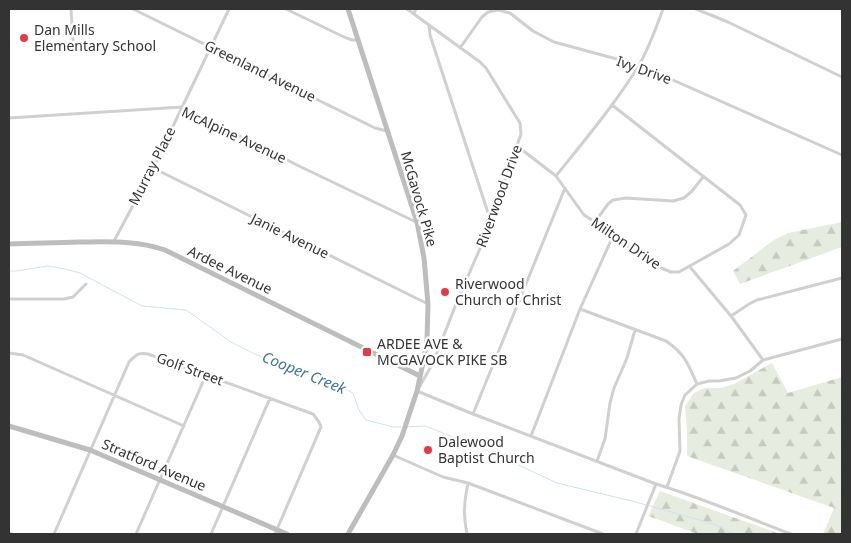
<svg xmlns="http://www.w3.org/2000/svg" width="851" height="543" font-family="'Noto Sans',sans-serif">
	<defs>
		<pattern id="forest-firs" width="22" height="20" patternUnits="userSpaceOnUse" patternTransform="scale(1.25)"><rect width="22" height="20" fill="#e6ecdf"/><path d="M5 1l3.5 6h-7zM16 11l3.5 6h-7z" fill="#c6cbc0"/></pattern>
	</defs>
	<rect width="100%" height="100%" fill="#fff"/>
	<path fill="url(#forest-firs)" d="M842 222V247L740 284 733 271 774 240 788 233Z
		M772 363 788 393 842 377V534H823L834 508 687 456V429L685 406 694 393 705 388H721L734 384Z
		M660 491 780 534H698L648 516Z"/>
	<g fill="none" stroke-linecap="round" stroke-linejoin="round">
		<path stroke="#cfe2ee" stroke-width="1" d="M9 271H16L48 266 65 269 80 273 142 306 186 310 231 342 257 355 329 381 353 393 359 410 366 420 393 427H402
			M406 427 425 426 484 449 557 483 632 501 714 524 733 534"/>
		<path stroke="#d0d0d0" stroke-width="3" d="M71 9 73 40
			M133 9 375 128 387 131
			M286 9 344 37 352 40H358
			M407 9 480 62 486 68 520 123 521 134 482 244 458 299 433 363 417 391 473 414 656 484C702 498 746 517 791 534
			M696 9 728 22 842 77
			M414 13 416 9
			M429 25 430 35 490 219
			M460 48 482 17 488 12 498 10 510 13 533 31 554 42 639 65 842 155
			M9 118 182 107 301 167 416 222
			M517 146 556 176 584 215 595 222 613 236 659 267 671 272H679L729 244 739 235 746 215 740 205 612 105
			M153 168 428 304
			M556 176C584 141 616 103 639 65 649 48 656 28 663 9
			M595 222 608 204 613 200 626 198 673 201 684 198 692 191 703 177
			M114 241 153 168 229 9
			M690 267 731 316 763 360
			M9 299H64L73 297 86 284
			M580 309 666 341C685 354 688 364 697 384
			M731 316 749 304 757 300 842 278
			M9 353 23 355 184 426
			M473 414 565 188
			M531 436 580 309 613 236
			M393 455 443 477 468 483 603 534
			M597 461 605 439 610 403 614 388 627 358 635 330
			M667 487 680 451 679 419 681 405 685 395 697 384 709 381H719L736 378 750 371 763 360 842 339
			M9 533 12 534
			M54 534 129 362C136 355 138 352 148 354L313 414 319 422 321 427 275 534
			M136 534 206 375
			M211 534 270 398
			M467 534C463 514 464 503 468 483
			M636 534 656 484"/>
		<path stroke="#bdbdbd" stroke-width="5" d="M9 244C32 243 55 243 78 242 107 242 137 240 165 250L420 376
			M9 426 90 450 287 534
			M348 534 393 455 402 436 417 391 423 363 427 339 428 304 424 258 417 222 348 9"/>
	</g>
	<g fill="#e63946" stroke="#fff" stroke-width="2">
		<circle cx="24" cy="38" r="5"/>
		<circle cx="445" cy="292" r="5"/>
		<rect x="362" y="347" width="10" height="10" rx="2.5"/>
		<circle cx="428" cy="450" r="5"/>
	</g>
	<g text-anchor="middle" stroke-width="5" stroke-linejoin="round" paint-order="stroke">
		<g font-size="14" fill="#333" stroke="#fff" text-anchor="start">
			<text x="34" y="35">Dan Mills<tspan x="34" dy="16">Elementary School</tspan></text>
			<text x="455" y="289">Riverwood<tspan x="455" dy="16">Church of Christ</tspan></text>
			<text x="377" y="349">ARDEE AVE &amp;<tspan x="377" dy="16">MCGAVOCK PIKE SB</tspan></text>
			<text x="438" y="447">Dalewood<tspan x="438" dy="16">Baptist Church</tspan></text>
		</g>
		<g font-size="14" fill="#333" stroke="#fff">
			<text transform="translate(644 70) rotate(20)" y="5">Ivy Drive</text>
			<text transform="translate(260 71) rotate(26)" y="5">Greenland Avenue</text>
			<text transform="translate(234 135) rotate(25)" y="5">McAlpine Avenue</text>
			<text transform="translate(152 166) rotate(-63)" y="5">Murray Place</text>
			<text transform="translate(499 196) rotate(-70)" y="5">Riverwood Drive</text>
			<text transform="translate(419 199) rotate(74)" y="5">McGavock Pike</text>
			<text transform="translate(290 236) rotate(26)" y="5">Janie Avenue</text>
			<text transform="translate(626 243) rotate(34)" y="5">Milton Drive</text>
			<text transform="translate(230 270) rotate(26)" y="5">Ardee Avenue</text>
			<text transform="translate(190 369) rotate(20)" y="5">Golf Street</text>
			<text transform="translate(154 465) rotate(23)" y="5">Stratford Avenue</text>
		</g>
		<g font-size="15" font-style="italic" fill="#3f7597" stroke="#fff">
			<text transform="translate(304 373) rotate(22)" y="5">Cooper Creek</text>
		</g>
	</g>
	<rect width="851" height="543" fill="none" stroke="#333333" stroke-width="20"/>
</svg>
